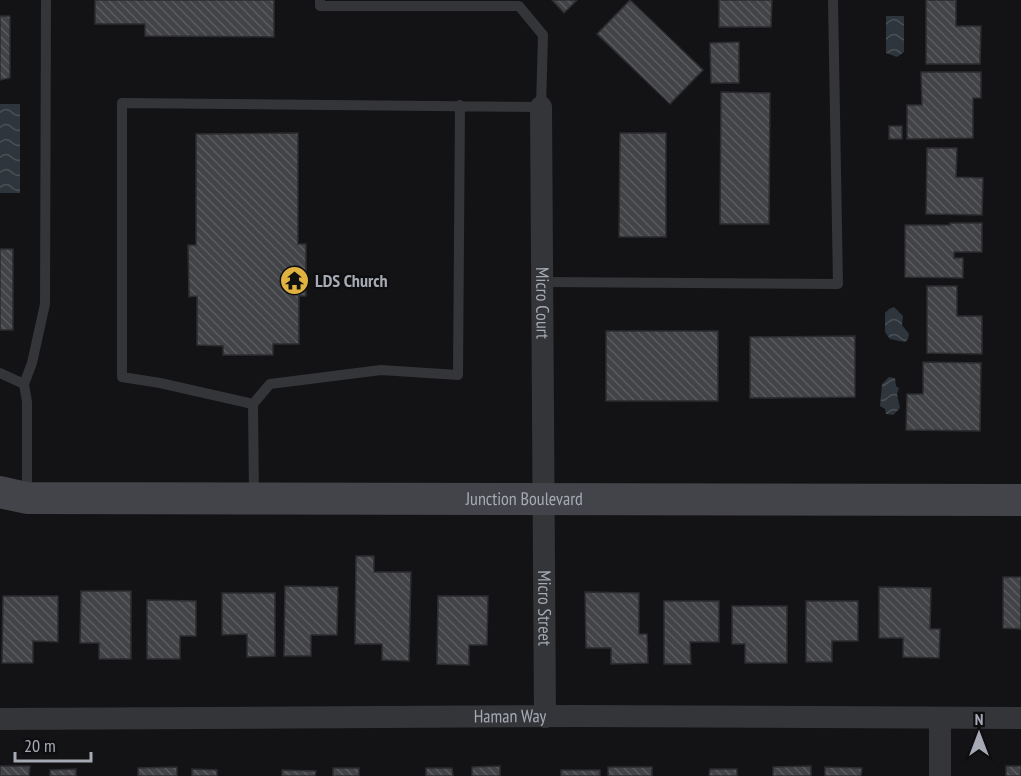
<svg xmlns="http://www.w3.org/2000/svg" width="1021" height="776" font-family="'PT Sans Narrow',sans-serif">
	<defs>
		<pattern id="water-waves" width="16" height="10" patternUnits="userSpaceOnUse" patternTransform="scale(1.5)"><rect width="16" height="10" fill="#2e353c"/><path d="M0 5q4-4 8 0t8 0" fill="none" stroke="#495056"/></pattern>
		<pattern id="building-back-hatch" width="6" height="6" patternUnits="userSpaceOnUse" patternTransform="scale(1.5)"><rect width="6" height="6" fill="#424347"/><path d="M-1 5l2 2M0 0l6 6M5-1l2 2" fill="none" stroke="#5a5b5f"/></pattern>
	</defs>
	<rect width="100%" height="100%" fill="#131315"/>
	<path fill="url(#water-waves)" d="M886 16H904V52L897 57 886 53Z
		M0 104H20V193H0Z
		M894 307 903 316 902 325 909 334 908 339 905 342 890 339 885 332V313L889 309Z
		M889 377 895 378 896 386 899 388 897 394 900 408 893 415 886 414 885 409 880 406 882 384Z"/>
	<path fill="url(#building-back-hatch)" stroke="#2d2d30" stroke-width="1.5" d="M95 0H274V37L145 36V24H95Z
		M552 0H577L564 13Z
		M630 0 703 70 670 104 597 34Z
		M719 0H772L771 27H719Z
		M926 0H956V26H981L980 64H926Z
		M0 16H10V78L0 80Z
		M739 42V83H711L710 43Z
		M921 72H981V98H973V138L907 139V105H922Z
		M721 92 770 93 769 224H720Z
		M889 126H902V139H889Z
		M298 133V244H306V296H299V344H273V355H223V346L197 345V296L189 297 188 245H196V134Z
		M620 133H666V237H619Z
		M927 148H957L956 177 983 178 982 215 926 214Z
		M950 223H982V252H954V258H963V278L905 277V225H950Z
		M0 249H13V330H0Z
		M927 286H957V316H982V354L927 353Z
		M606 331H718V401H606Z
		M855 336V397L750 398V337Z
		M923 362 981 363 980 431 906 430 907 394H923Z
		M356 556H374V572H411L409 661 382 660V644H355Z
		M1003 577H1021V629L1003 628Z
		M285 586 338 587 337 635H311V656H284Z
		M879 587 931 588 930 629H940L939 658 903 657V638H879Z
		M81 591H131V659H99V643H80Z
		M585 592 639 593V634H647L648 663 611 664V648H586Z
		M222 593H275V656L247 657V634L222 635Z
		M3 596H58V642L33 641V663H2Z
		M438 596H488L487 645H469V665L437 664Z
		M147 600 196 601V636H180V659H147Z
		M664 601H719V642H690L691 664H664Z
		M806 601H858V641H832V662H806Z
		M732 606H787V663H745V644H732Z
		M0 766H30L29 776H0Z
		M500 766V776H472V767Z
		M811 766V776H773V767Z
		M1006 766H1021V776H1006Z
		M177 767V776H138V768Z
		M608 767H652V776H608Z
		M825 767 862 768 861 776H825Z
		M333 768H359V776H333Z
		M426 768H452L453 776H426Z
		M76 769V776H50V770Z
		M192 769 217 770V776H192Z
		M710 769H737V776H709Z
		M282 770 316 771 315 776H282Z
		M561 770H600V776H561Z"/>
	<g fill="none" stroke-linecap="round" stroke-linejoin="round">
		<path stroke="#343539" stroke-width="10" d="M543 282 838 284 833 0
			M0 373 24 384 27 402V495
			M24 384 32 363 45 304 46 0
			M253 404 160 383 122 377V103L541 107 543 35 519 6H320V0
			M254 497 253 404 270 384 381 370 458 375 460 105"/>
		<g stroke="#343539" stroke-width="22">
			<path id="s1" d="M541 107 545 717"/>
			<path id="s2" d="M0 719 578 716 1021 718"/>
			<path d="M940 776V718"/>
		</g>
		<path stroke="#434449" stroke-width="32" id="s3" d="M0 492 27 498 1021 500"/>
	</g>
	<defs>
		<symbol id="temple-disc" viewBox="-11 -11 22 22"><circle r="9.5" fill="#e0b23f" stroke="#0e0e10"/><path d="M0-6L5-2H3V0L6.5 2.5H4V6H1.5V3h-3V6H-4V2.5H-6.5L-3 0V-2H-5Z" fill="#111"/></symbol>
	</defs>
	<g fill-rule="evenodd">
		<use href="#temple-disc" x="278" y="264" width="33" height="33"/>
	</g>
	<g text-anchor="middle" stroke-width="4.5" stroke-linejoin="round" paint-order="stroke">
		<g font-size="18" font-weight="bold" fill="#a6aab4" stroke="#0e0e10" text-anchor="start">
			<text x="315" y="287">LDS Church</text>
		</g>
		<g font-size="18" fill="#a6aab4" stroke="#0e0e10">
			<text dy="6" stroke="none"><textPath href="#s1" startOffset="196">Micro Court</textPath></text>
			<text dy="6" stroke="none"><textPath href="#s3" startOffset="525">Junction Boulevard</textPath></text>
			<text dy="6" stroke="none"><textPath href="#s1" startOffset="501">Micro Street</textPath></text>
			<text dy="6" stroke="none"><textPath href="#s2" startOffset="510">Haman Way</textPath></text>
		</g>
	</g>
	<g transform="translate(979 734)" stroke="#0e0e10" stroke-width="4.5" paint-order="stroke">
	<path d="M0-4.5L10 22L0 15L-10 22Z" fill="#a6aab4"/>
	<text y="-9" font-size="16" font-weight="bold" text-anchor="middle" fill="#a6aab4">N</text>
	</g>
	<path d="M15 752v9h76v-9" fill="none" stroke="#a6aab4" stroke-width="3"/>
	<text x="24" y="752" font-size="18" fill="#a6aab4" stroke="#0e0e10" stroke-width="4.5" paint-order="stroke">20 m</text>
</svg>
